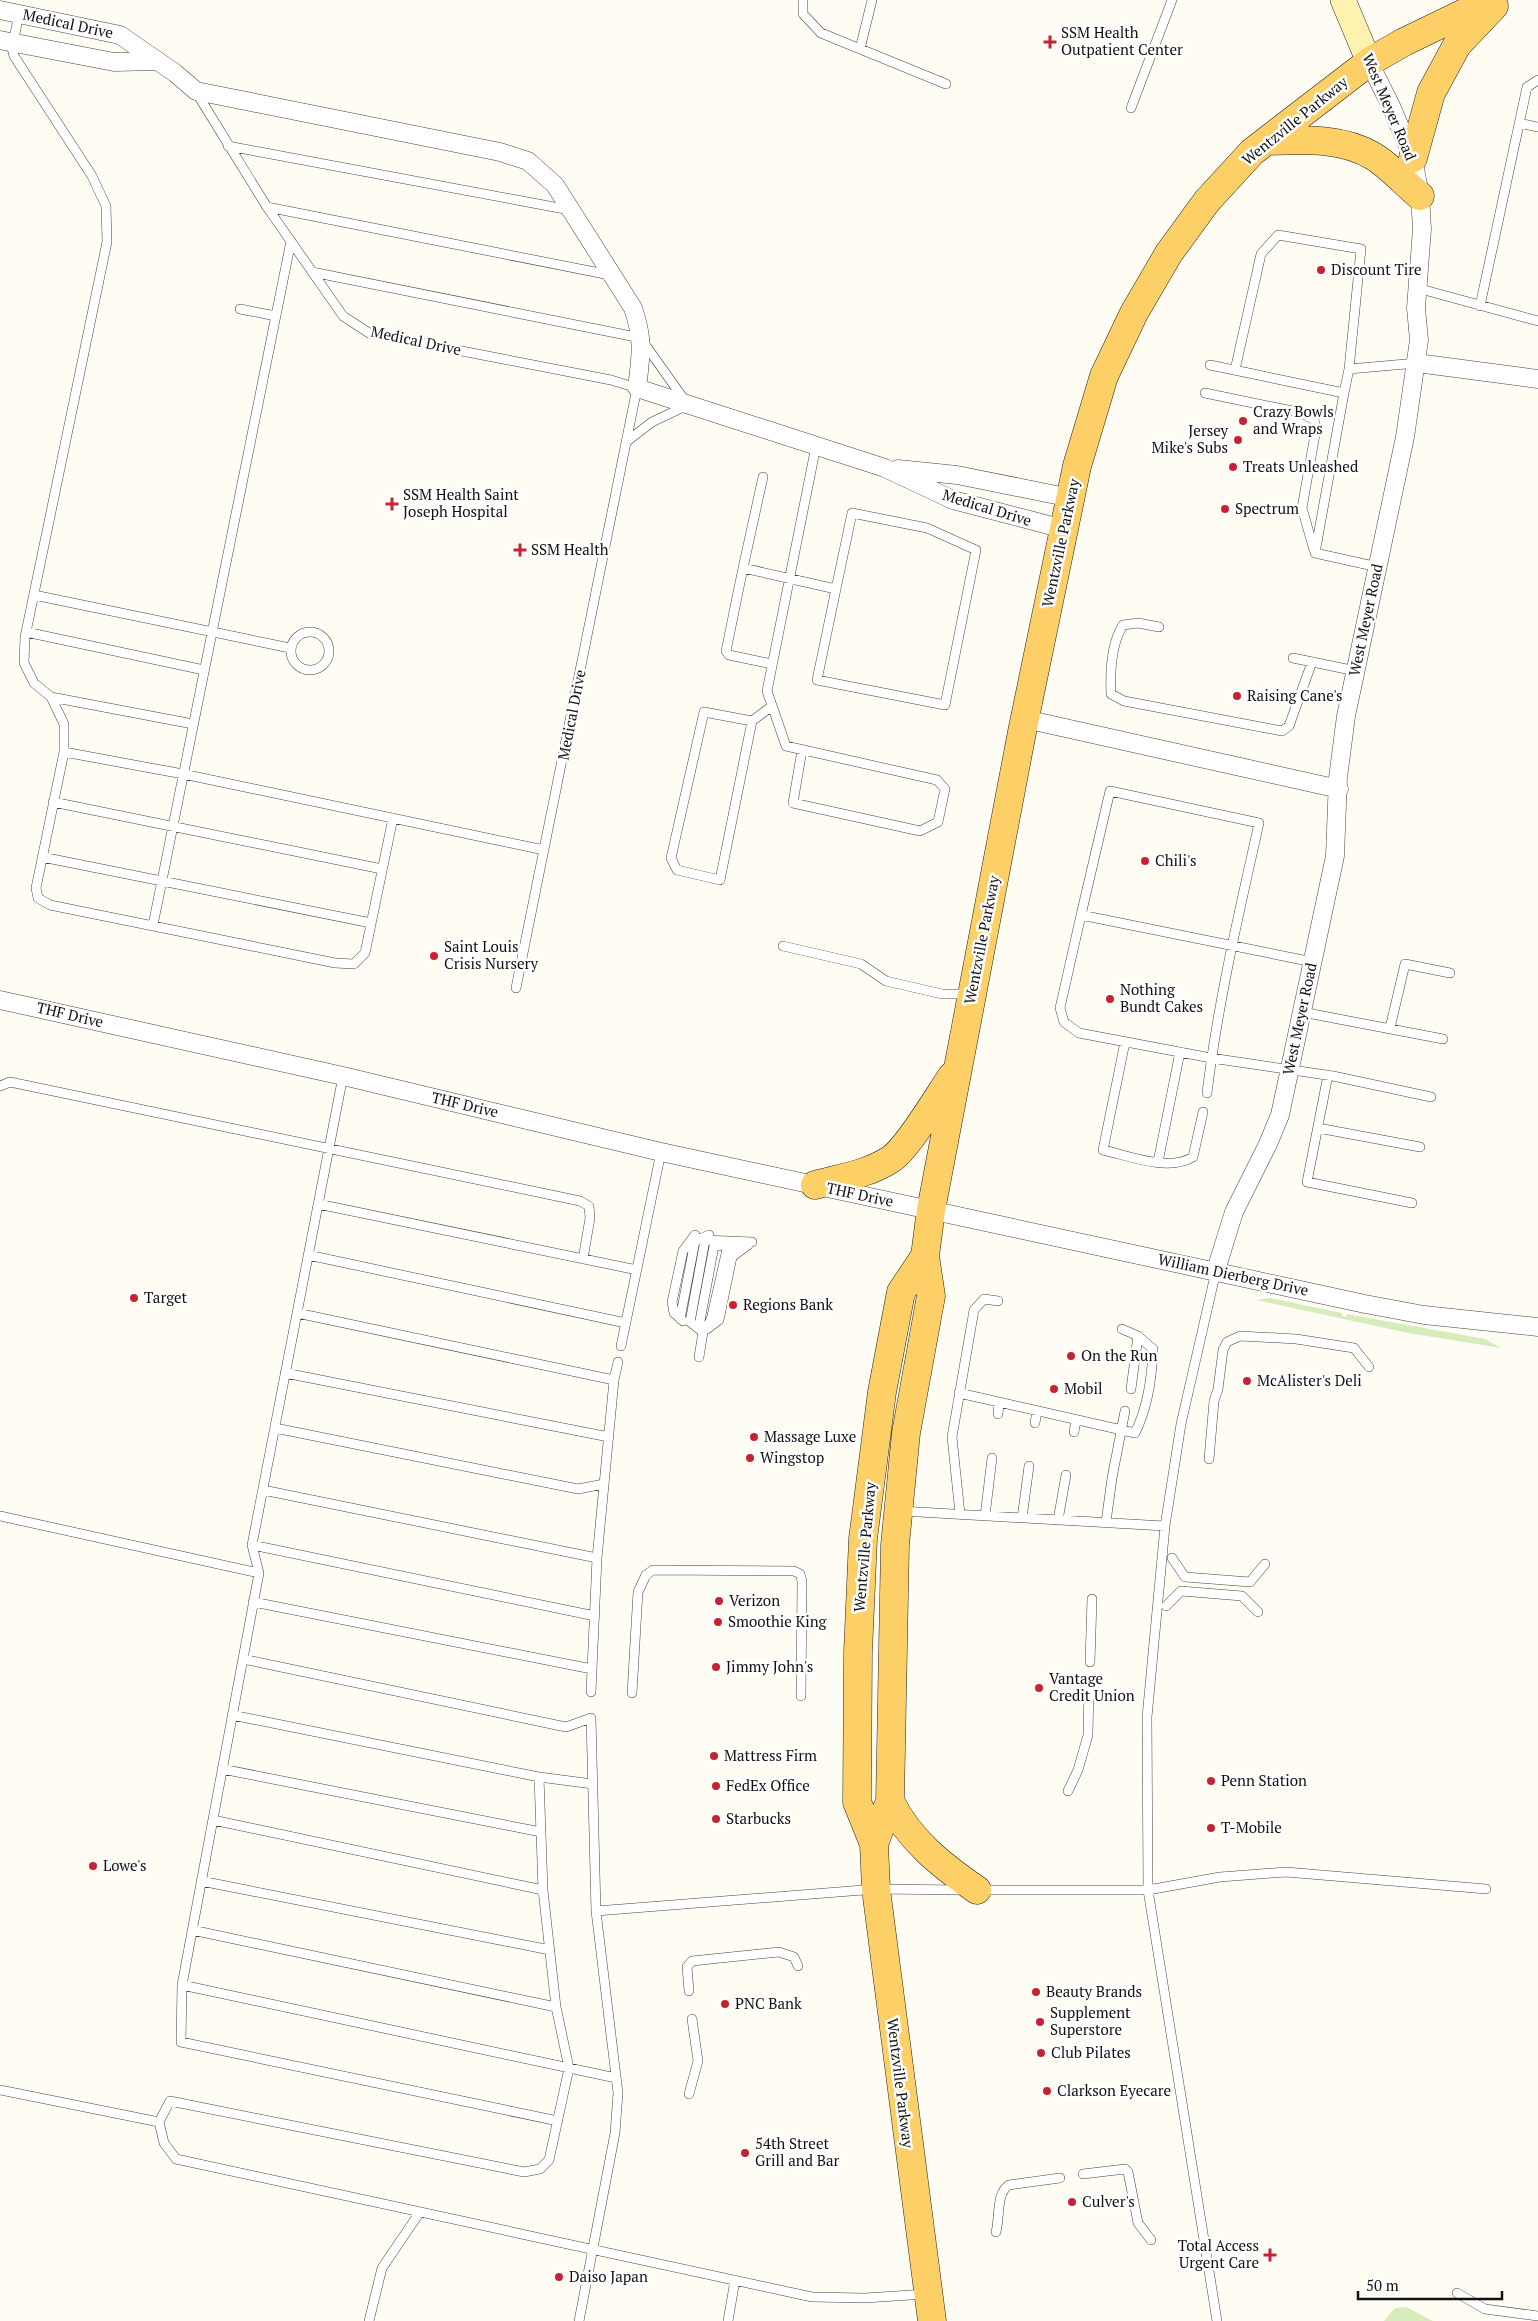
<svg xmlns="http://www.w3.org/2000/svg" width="1538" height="2321" font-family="'PT Serif',serif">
	<rect width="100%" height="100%" fill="#fffcf4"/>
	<path fill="#d7ecbb" d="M1270 1298 1342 1313V1316L1346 1317 1347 1314 1485 1339 1501 1348 1408 1333 1256 1300Z
		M1406 2307 1433 2321H1384L1395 2308Z"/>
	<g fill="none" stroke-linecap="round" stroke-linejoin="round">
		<defs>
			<path id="service" d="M803 0V14L821 33 946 84
				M19 14 12 48 14 56 92 176 106 206 107 242 25 637 24 663 34 683 51 697 64 724V752L36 888 38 898 50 905 335 963 354 964 365 953 393 818
				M860 49 872 0
				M196 92 267 207 343 316 369 333 611 380 637 388 516 988
				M1131 108 1172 0
				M1519 123 1538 127
				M228 146 570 210
				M267 207 610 275
				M312 272 641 338
				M1417 288 1538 321
				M1480 306 1527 87 1538 80
				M240 309 276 316
				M1210 365 1344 393 1315 553
				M1235 370 1261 254 1278 235 1361 249 1349 369
				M1205 393 1302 413 1314 420 1316 429 1302 508 1314 550
				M1344 393 1349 369 1417 363
				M626 442 652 422 688 405 644 343
				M1315 553 1378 567
				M743 568 763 477
				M34 595 290 648
				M1159 627 1138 623 1123 625C1111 644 1110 672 1111 694L1124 701 1282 731 1289 726 1312 662
				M291 651a19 19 0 1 1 38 0a19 19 0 1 1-38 0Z
				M26 632 204 670
				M1293 658 1356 671
				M772 664 729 655 726 651 743 568 836 589 817 680 945 705 976 550 927 528 852 513 836 589
				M51 697 193 724
				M752 721 720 880 677 870 671 858 704 712 752 721 772 706
				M802 750 793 803 920 831 938 822 945 789 937 780 786 746 767 691 816 446
				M64 752 183 774 544 850
				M53 802 382 869
				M42 857 371 923
				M1081 915 1110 791 1259 823C1239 913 1218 1002 1207 1093
				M153 925 291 241
				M783 946 861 964 886 981 942 994H969
				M1313 962 1081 915 1060 1008 1064 1022 1079 1033 1211 1058 1333 1076 1431 1097
				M1302 1012 1443 1039
				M1390 1028 1405 964 1450 973
				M1125 1042 1103 1150C1130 1156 1168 1172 1193 1157L1203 1112
				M1328 1075 1307 1182 1412 1203
				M343 1076 252 1545 259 1573 182 1985 181 2042 558 2121
				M0 1086 10 1082 580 1201 589 1206 590 1218 583 1259
				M1318 1128 1420 1147
				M1158 1162 1180 1052
				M318 1204 637 1270
				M308 1255 626 1323
				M1216 1271 1181 1424 1165 1526 1147 1717 1148 1890 1217 2321
				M297 1313 614 1380
				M680 1319 695 1241 709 1235
				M683 1321 674 1313 672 1302 683 1251 695 1235
				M707 1329 719 1320 732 1257 748 1245
				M703 1332 690 1322 705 1240 752 1242
				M703 1332 699 1326 714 1246 724 1245
				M621 1346 661 1152
				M699 1357 703 1332 711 1320 727 1249 744 1244
				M285 1373 609 1437
				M1131 1389 1138 1336
				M959 1393 1135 1433C1148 1407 1152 1378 1153 1349L1138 1336 1122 1329
				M998 1414 999 1403
				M1035 1423 1037 1411
				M275 1428 578 1489 604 1484
				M1074 1432 1076 1420
				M1209 1459 1214 1401 1218 1389 1223 1350 1227 1342 1240 1336 1296 1339 1354 1348 1369 1367
				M263 1490 597 1558
				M901 1511 1165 1526
				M960 1514 952 1437 974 1310 984 1299 998 1301
				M0 1516 259 1573
				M985 1516 992 1458
				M1022 1518 1029 1466
				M1058 1520 1066 1475
				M1106 1522 1112 1478 1125 1411
				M252 1545 595 1616
				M1172 1558 1185 1577 1250 1582 1265 1564
				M253 1602 592 1669
				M1166 1606 1181 1591 1242 1596 1258 1612
				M243 1659 566 1727 591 1718 596 1911 618 2093 615 2133 579 2321
				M1090 1662 1092 1599
				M591 1692 597 1558 614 1380 618 1362
				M632 1693 638 1592 646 1575 653 1570 794 1571 800 1574 802 1581 801 1696
				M232 1715 539 1777 593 1784
				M222 1769 541 1832
				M539 1777 543 1890 556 2007 569 2068 549 2160 540 2169 524 2172 170 2101 159 2122 164 2143 176 2159 812 2297 865 2298 926 2294
				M1068 1791 1078 1770 1088 1735 1089 1684
				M213 1820 543 1890
				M201 1881 550 1950
				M980 1890H1148L1220 1877 1286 1872 1486 1889
				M596 1911 876 1889 965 1890
				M192 1930 556 2007
				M182 1985 616 2078
				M689 1991 687 1967 692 1961 779 1952 794 1957 798 1966
				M0 2090 159 2122
				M689 2094 698 2061 692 2019
				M1083 2174 1125 2169 1128 2172 1138 2223 1151 2240
				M996 2232C1000 2217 996 2193 1009 2185L1060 2178
				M1457 2293 1485 2309 1538 2316
				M369 2321 382 2268 420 2212
				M728 2321 735 2280"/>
			<path id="minor" d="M0 10 120 35 175 73 196 91 500 152 528 161 555 185 633 308C644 340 641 355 637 388L885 468 953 500 1064 529
				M0 40 114 62 158 61
				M1417 363 1538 379
				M898 469 957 475 1071 498
				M1025 719 1339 789
				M0 1000 343 1076 661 1152 1365 1304 1424 1315 1538 1327
				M1216 1270 1234 1212 1268 1144 1280 1115 1335 856 1338 778 1346 716 1405 437 1419 340 1416 308 1422 229 1420 196 1413 158 1391 106 1369 62"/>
			<path id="secondary" d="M1343 0 1369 62"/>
			<path id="primary" d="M1267 141C1302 140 1341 137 1373 156 1390 166 1405 184 1420 196
				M1413 158 1431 93 1457 45 1494 6
				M815 1185C840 1178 869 1174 891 1159 908 1148 939 1095 952 1076
				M925 1256 901 1292 882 1392 863 1539 858 1652 857 1802 874 1844 876 1889 932 2321
				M890 1801C909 1840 941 1865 977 1890
				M874 1844 890 1801 895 1545 906 1433 931 1296 925 1256 931 1210 1022 732 1077 466 1104 376 1134 313 1169 253 1207 201 1252 152 1369 62 1404 42 1491 0"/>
		</defs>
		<use href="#service" stroke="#434343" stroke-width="10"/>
		<use href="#minor" stroke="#434343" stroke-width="19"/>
		<use href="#secondary" stroke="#323232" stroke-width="26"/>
		<use href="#primary" stroke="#212121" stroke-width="29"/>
		<use href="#service" stroke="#fff" stroke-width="9"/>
		<use href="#minor" stroke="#fff" stroke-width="18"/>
		<use href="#secondary" stroke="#fff2af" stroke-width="25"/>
		<use href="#primary" stroke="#fcd067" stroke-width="28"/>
	</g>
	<g fill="#c72232" stroke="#fff" stroke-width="2">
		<path d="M1047.5 34.5h5v5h5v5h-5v5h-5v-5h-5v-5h5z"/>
		<circle cx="1321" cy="270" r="5"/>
		<circle cx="1243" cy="421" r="5"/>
		<circle cx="1238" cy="440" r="5"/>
		<circle cx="1233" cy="467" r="5"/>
		<path d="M389.5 496.5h5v5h5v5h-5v5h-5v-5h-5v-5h5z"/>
		<circle cx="1225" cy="509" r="5"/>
		<path d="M517.5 542.5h5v5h5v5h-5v5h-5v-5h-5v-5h5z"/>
		<circle cx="1237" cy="696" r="5"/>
		<circle cx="1145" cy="861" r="5"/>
		<circle cx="434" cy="956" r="5"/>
		<circle cx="1110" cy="999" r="5"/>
		<circle cx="134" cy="1298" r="5"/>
		<circle cx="733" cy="1305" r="5"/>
		<circle cx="1071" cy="1356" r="5"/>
		<circle cx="1247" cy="1381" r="5"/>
		<circle cx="1054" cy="1389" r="5"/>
		<circle cx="754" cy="1437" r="5"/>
		<circle cx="750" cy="1458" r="5"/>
		<circle cx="719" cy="1601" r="5"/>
		<circle cx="718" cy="1622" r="5"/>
		<circle cx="716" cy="1667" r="5"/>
		<circle cx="1039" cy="1688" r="5"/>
		<circle cx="714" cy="1756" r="5"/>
		<circle cx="1211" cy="1781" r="5"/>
		<circle cx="716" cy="1786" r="5"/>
		<circle cx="716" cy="1819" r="5"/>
		<circle cx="1211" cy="1828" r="5"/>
		<circle cx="93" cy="1866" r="5"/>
		<circle cx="1036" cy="1992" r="5"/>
		<circle cx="725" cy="2004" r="5"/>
		<circle cx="1040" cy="2022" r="5"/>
		<circle cx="1041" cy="2053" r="5"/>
		<circle cx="1047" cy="2091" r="5"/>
		<circle cx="745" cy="2153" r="5"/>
		<circle cx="1072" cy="2202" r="5"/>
		<path d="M1267.5 2247.5h5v5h5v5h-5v5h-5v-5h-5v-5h5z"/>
		<circle cx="559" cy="2277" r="5"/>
	</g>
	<g text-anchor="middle" stroke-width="5" stroke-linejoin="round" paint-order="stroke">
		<g font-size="15" fill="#101010" stroke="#fff">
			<text transform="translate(68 24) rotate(12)" y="5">Medical Drive</text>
			<text transform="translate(1389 107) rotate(67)" y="5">West Meyer Road</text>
			<text transform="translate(1295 121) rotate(-39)" y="5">Wentzville Parkway</text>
			<text transform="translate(416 341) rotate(12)" y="5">Medical Drive</text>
			<text transform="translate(987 508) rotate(17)" y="5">Medical Drive</text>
			<text transform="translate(1061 543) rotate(-78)" y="5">Wentzville Parkway</text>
			<text transform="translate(1366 620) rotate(-78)" y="5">West Meyer Road</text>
			<text transform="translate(572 715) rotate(-79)" y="5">Medical Drive</text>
			<text transform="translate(982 940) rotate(-79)" y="5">Wentzville Parkway</text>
			<text transform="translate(70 1015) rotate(13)" y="5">THF Drive</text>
			<text transform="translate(1300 1019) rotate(-78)" y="5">West Meyer Road</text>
			<text transform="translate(465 1105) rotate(13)" y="5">THF Drive</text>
			<text transform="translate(860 1195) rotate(12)" y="5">THF Drive</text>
			<text transform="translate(1233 1275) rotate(12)" y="5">William Dierberg Drive</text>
			<text transform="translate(865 1547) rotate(-85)" y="5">Wentzville Parkway</text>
			<text transform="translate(900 2083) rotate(83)" y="5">Wentzville Parkway</text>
		</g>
		<g font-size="15" fill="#101010" stroke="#fff" text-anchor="start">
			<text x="1061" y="38">SSM Health<tspan x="1061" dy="17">Outpatient Center</tspan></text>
			<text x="1331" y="275">Discount Tire</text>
			<text x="1253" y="417">Crazy Bowls<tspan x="1253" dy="17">and Wraps</tspan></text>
			<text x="1228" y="436" text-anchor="end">Jersey<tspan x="1228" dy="17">Mike's Subs</tspan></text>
			<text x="1243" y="472">Treats Unleashed</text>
			<text x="403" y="500">SSM Health Saint<tspan x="403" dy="17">Joseph Hospital</tspan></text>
			<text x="1235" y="514">Spectrum</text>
			<text x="531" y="555">SSM Health</text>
			<text x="1247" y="701">Raising Cane's</text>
			<text x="1155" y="866">Chili's</text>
			<text x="444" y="952">Saint Louis<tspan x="444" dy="17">Crisis Nursery</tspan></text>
			<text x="1120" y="995">Nothing<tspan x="1120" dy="17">Bundt Cakes</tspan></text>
			<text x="144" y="1303">Target</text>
			<text x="743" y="1310">Regions Bank</text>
			<text x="1081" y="1361">On the Run</text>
			<text x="1257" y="1386">McAlister's Deli</text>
			<text x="1064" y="1394">Mobil</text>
			<text x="764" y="1442">Massage Luxe</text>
			<text x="760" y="1463">Wingstop</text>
			<text x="729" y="1606">Verizon</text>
			<text x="728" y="1627">Smoothie King</text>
			<text x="726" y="1672">Jimmy John's</text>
			<text x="1049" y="1684">Vantage<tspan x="1049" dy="17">Credit Union</tspan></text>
			<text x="724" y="1761">Mattress Firm</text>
			<text x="1221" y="1786">Penn Station</text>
			<text x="726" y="1791">FedEx Office</text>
			<text x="726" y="1824">Starbucks</text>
			<text x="1221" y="1833">T-Mobile</text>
			<text x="103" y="1871">Lowe's</text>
			<text x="1046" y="1997">Beauty Brands</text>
			<text x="735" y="2009">PNC Bank</text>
			<text x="1050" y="2018">Supplement<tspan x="1050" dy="17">Superstore</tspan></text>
			<text x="1051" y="2058">Club Pilates</text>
			<text x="1057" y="2096">Clarkson Eyecare</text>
			<text x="755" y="2149">54th Street<tspan x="755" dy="17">Grill and Bar</tspan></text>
			<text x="1082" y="2207">Culver's</text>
			<text x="1259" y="2251" text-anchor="end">Total Access<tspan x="1259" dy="17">Urgent Care</tspan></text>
			<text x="569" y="2282">Daiso Japan</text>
		</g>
	</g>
	<path d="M1358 2291v8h144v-8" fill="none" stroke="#101010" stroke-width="2.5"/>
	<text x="1366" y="2291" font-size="15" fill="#101010" stroke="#ffffff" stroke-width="4" paint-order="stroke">50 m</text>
</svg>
